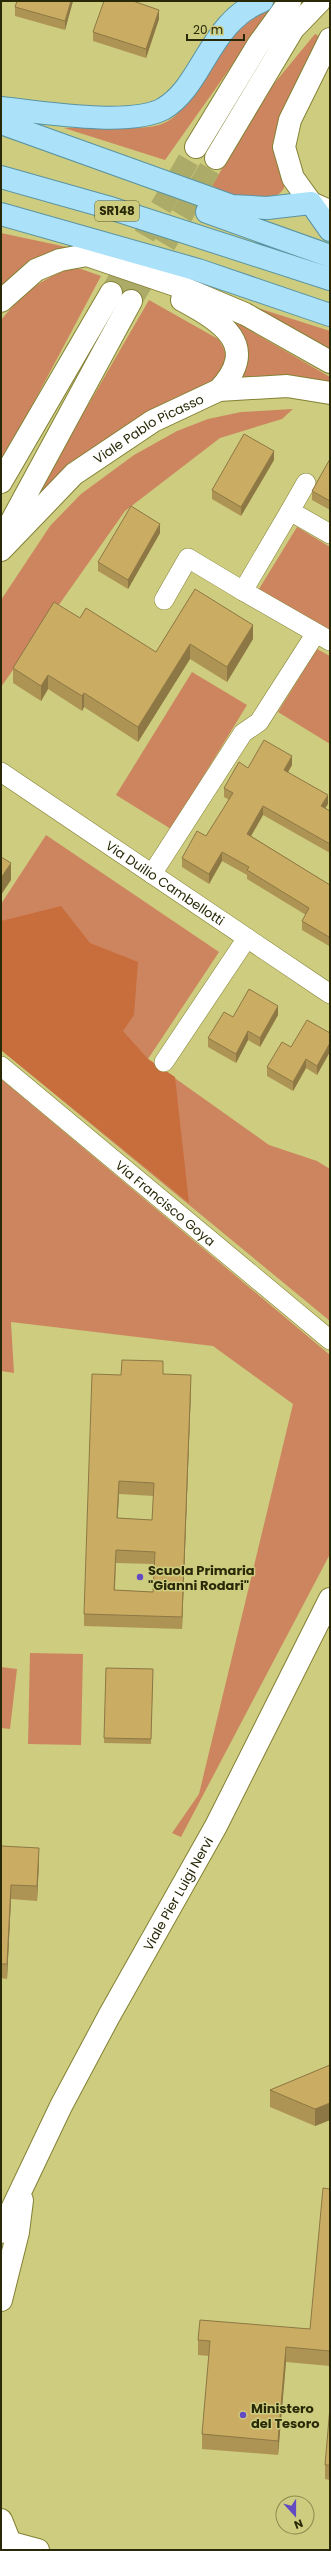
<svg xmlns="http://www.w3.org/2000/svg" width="331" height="2551" font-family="Poppins,sans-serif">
	<rect width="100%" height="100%" fill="#cdcc7f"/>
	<path fill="#cd8560" d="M272 9 165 160 64 128C87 127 144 131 162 124 175 119 185 106 193 95 216 62 232 24 272 9Z
		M315 34 322 38 282 132 285 185C281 201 256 201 241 198 232 197 221 190 212 186L263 97Z
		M1 233 90 252 1 296Z
		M68 269H81L101 276 1 464V320C25 292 35 283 68 269Z
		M149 300 218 339C229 354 228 363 223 380L21 521Z
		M233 300 330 331V357Z
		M221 318 239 324 330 377V392L243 380 244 367Z
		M293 409 282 419 220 438 125 511 1 687V600L50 526 81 494 134 455 177 431 208 419 241 412Z
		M297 527 330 547V632L259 589Z
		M317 649 330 656V744L278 712Z
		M192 672 247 705 171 829 116 795Z
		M46 835 219 952 148 1059 269 1145 317 1161 330 1169V1321L1 1050V904Z
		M1 1079 330 1355V1554L181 1837 172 1833 199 1794 293 1404 213 1346 11 1322 14 1373 1 1371Z
		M30 1653 83 1654 81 1745 28 1744Z
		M1 1667 17 1669 10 1729 1 1728Z"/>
	<path fill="#c86e3c" d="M61 906 90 943 138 962 134 1015 123 1031 148 1059 175 1077 189 1203 1 1050V921Z"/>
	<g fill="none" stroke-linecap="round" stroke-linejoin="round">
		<path stroke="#acab67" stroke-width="22" stroke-dasharray="22 11" stroke-linecap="butt" d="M111 293 196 147
			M131 301 216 158"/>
		<defs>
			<g id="minor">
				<path d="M290 511 306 483"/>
				<path d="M330 534 290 511 243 591 330 641"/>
				<path d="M164 600 188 558 243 591"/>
				<path id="s1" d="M1 772 330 994"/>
				<path d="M152 874 243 733 259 722 316 633"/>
				<path d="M164 1062 247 938"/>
				<path id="s2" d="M1 1066 330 1340"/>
			</g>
			<g id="tertiary">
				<path d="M196 147 258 45 290 1"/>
				<path d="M216 158 293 29 320 1"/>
				<path d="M327 210 311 203 293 178 284 147 290 120 330 39"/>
				<path d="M182 300C221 321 261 345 219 390"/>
				<path d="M1 301 36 270 60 260 87 255 181 287 245 314 330 362"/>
				<path d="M1 482 111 293"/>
				<path d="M3 537 131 301"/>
				<path id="s3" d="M1 550 74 474 153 421 219 390 287 386 330 393"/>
				<path id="s4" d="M1 2232 61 2106 109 2016 216 1826 330 1599"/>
				<path d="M1 2300 18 2232 22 2200"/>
				<path d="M1 2520 13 2550"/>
				<path d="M12 2543 38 2550"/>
			</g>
			<path id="primary" d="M1 108C41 112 129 127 163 109 182 98 193 78 204 60 219 35 234 12 262 1
				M1 123 232 206 267 208 311 203 330 230
				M1 177 107 207 330 279
				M207 212 330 256
				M1 214 198 270 330 315"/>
		</defs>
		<use href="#minor" stroke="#838134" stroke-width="20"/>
		<use href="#tertiary" stroke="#838134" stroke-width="24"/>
		<use href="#primary" stroke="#5a94a2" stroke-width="24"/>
		<use href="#minor" stroke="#fff" stroke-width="19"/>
		<use href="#tertiary" stroke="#fff" stroke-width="22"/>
		<use href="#primary" stroke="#ace2f9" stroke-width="22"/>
	</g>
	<path fill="#ae9454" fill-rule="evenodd" d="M17 1H73L65 30 15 16V7Z
		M159 19 146 58 93 41V32Z
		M330 459V510L312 500V491Z
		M274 460 241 516 212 499V490Z
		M160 533 128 589 98 571V562Z
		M195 589 253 639 227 682 190 659 138 742 84 707 82 711 48 689 41 701 13 683V668L80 618 156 652Z
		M292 765 288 772 328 804 325 808 330 811V853L263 815 251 836 330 885V945L329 946 302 930V921L306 915 247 879V875L222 861 209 884 182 867V858L206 836 229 800 224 797V788L248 768Z
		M278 1015 260 1047 248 1040 236 1063 208 1047V1038L233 1017Z
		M330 1033 317 1075 306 1068 293 1091 267 1076V1067L291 1047Z
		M163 1374 191 1387 182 1629 84 1626V1614L121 1375ZM119 1494 154 1496 152 1520 117 1518ZM116 1563 154 1564 153 1592 115 1590Z
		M106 1668 153 1669 151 1744 104 1743Z
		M1 1846 39 1862 37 1901 11 1899 7 1979 1 1978Z
		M330 2065V2120L315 2126 270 2107V2090Z
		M330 2189V2366L286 2362 278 2455 202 2449V2434L209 2356 198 2355V2340L310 2329Z
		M330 2407V2480L325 2479V2465Z"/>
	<path fill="#8d7845" d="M71 1H73L65 30V21Z
		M159 10V19L146 58V49Z
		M274 451V460L241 516V507Z
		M160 524V533L128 589V580Z
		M253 625V639L227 682V667Z
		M190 644V659L138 742V727Z
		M48 675V689L41 701V686Z
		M84 693V707L82 711V696Z
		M292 756V765L284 779V770Z
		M328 795V804L321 815V806Z
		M263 806V815L247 843V834Z
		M222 852V861L209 884V874Z
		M11 863V880L1 895V878Z
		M278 1006V1015L260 1047V1038Z
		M248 1031V1040L236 1063V1054Z
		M330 1043V1052L317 1075V1066Z
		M306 1059V1068L293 1091V1082Z
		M191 1375V1387L182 1629V1617Z
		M119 1481V1494L117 1531V1518Z
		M39 1848V1862L37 1901V1886Z
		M11 1885V1899L7 1979V1964Z
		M330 2103V2120L315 2126V2109Z
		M286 2347V2362L278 2455V2441Z"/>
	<path fill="#caac62" stroke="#8d7845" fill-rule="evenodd" d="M17 1H71L65 21 15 7Z
		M104 1H133L159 10 146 49 93 32Z
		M244 434 274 451 241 507 212 490Z
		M330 459V501L312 491Z
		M131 506 160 524 128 580 98 562Z
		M195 589 253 625 227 667 190 644 138 727 84 693 82 696 48 675 41 686 13 668 54 602 80 618 86 608 156 652Z
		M264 740 292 756 284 770 328 795 321 806 330 811V844L263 806 247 834 330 885V936L329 937 302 921 309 908 247 870 249 867 222 852 209 874 182 858 197 831 206 836 233 793 224 788 239 762 248 768Z
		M1 857 11 863 1 878Z
		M249 989 278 1006 260 1038 248 1031 236 1054 208 1038 224 1012 233 1017Z
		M307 1020 330 1033V1043L317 1066 306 1059 293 1082 267 1067 282 1042 291 1047Z
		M122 1360 163 1361V1374L191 1375 182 1617 84 1614 92 1374 121 1375ZM119 1481 154 1483 152 1520 117 1518ZM116 1550 155 1552 153 1592 114 1590Z
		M106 1668 153 1669 151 1739 104 1738Z
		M1 1846 39 1848 37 1886 11 1885 7 1964H1Z
		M330 2065V2103L315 2109 270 2090Z
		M323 2188 330 2189V2351L286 2347 278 2441 202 2434 210 2341 198 2340 200 2320 310 2329Z
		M330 2407V2465H325Z"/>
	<g fill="#644bc4" stroke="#cdcc7f" stroke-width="1.5">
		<circle cx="140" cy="1577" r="4"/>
		<circle cx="243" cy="2415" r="4"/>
	</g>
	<g text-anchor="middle" stroke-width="3" stroke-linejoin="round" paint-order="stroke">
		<rect fill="#cdcc7f" stroke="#5a5a2c" stroke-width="1" x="95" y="201" width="44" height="20" rx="3"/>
		<g font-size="12" font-weight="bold" fill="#292908">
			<text x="117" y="215">SR148</text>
		</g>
		<g font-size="13" fill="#292908" stroke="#cdcc7f">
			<text dy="5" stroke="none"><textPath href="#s3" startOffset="193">Viale Pablo Picasso</textPath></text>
			<text dy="5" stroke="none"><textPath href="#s1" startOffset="198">Via Duilio Cambellotti</textPath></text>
			<text dy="5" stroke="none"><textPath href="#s2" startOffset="214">Via Francisco Goya</textPath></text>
			<text dy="5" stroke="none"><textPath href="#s4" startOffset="382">Viale Pier Luigi Nervi</textPath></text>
		</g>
		<g font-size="13" font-weight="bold" fill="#292908" stroke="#cdcc7f" text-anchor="start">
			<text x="148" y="1575">Scuola Primaria<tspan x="148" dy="15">"Gianni Rodari"</tspan></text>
			<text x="251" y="2413">Ministero<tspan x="251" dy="15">del Tesoro</tspan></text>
		</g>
	</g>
	<rect width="331" height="2551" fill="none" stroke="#292908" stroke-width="4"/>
	<g transform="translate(295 2515) rotate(159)"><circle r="19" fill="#cdcc7f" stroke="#8b8b4f"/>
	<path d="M0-3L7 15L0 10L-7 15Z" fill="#644bc4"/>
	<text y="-6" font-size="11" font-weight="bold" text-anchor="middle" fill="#292908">N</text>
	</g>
	<path d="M187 34v6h57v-6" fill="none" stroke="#292908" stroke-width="2"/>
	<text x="193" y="34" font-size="12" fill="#292908" stroke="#cdcc7f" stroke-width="3" paint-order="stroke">20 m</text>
</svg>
